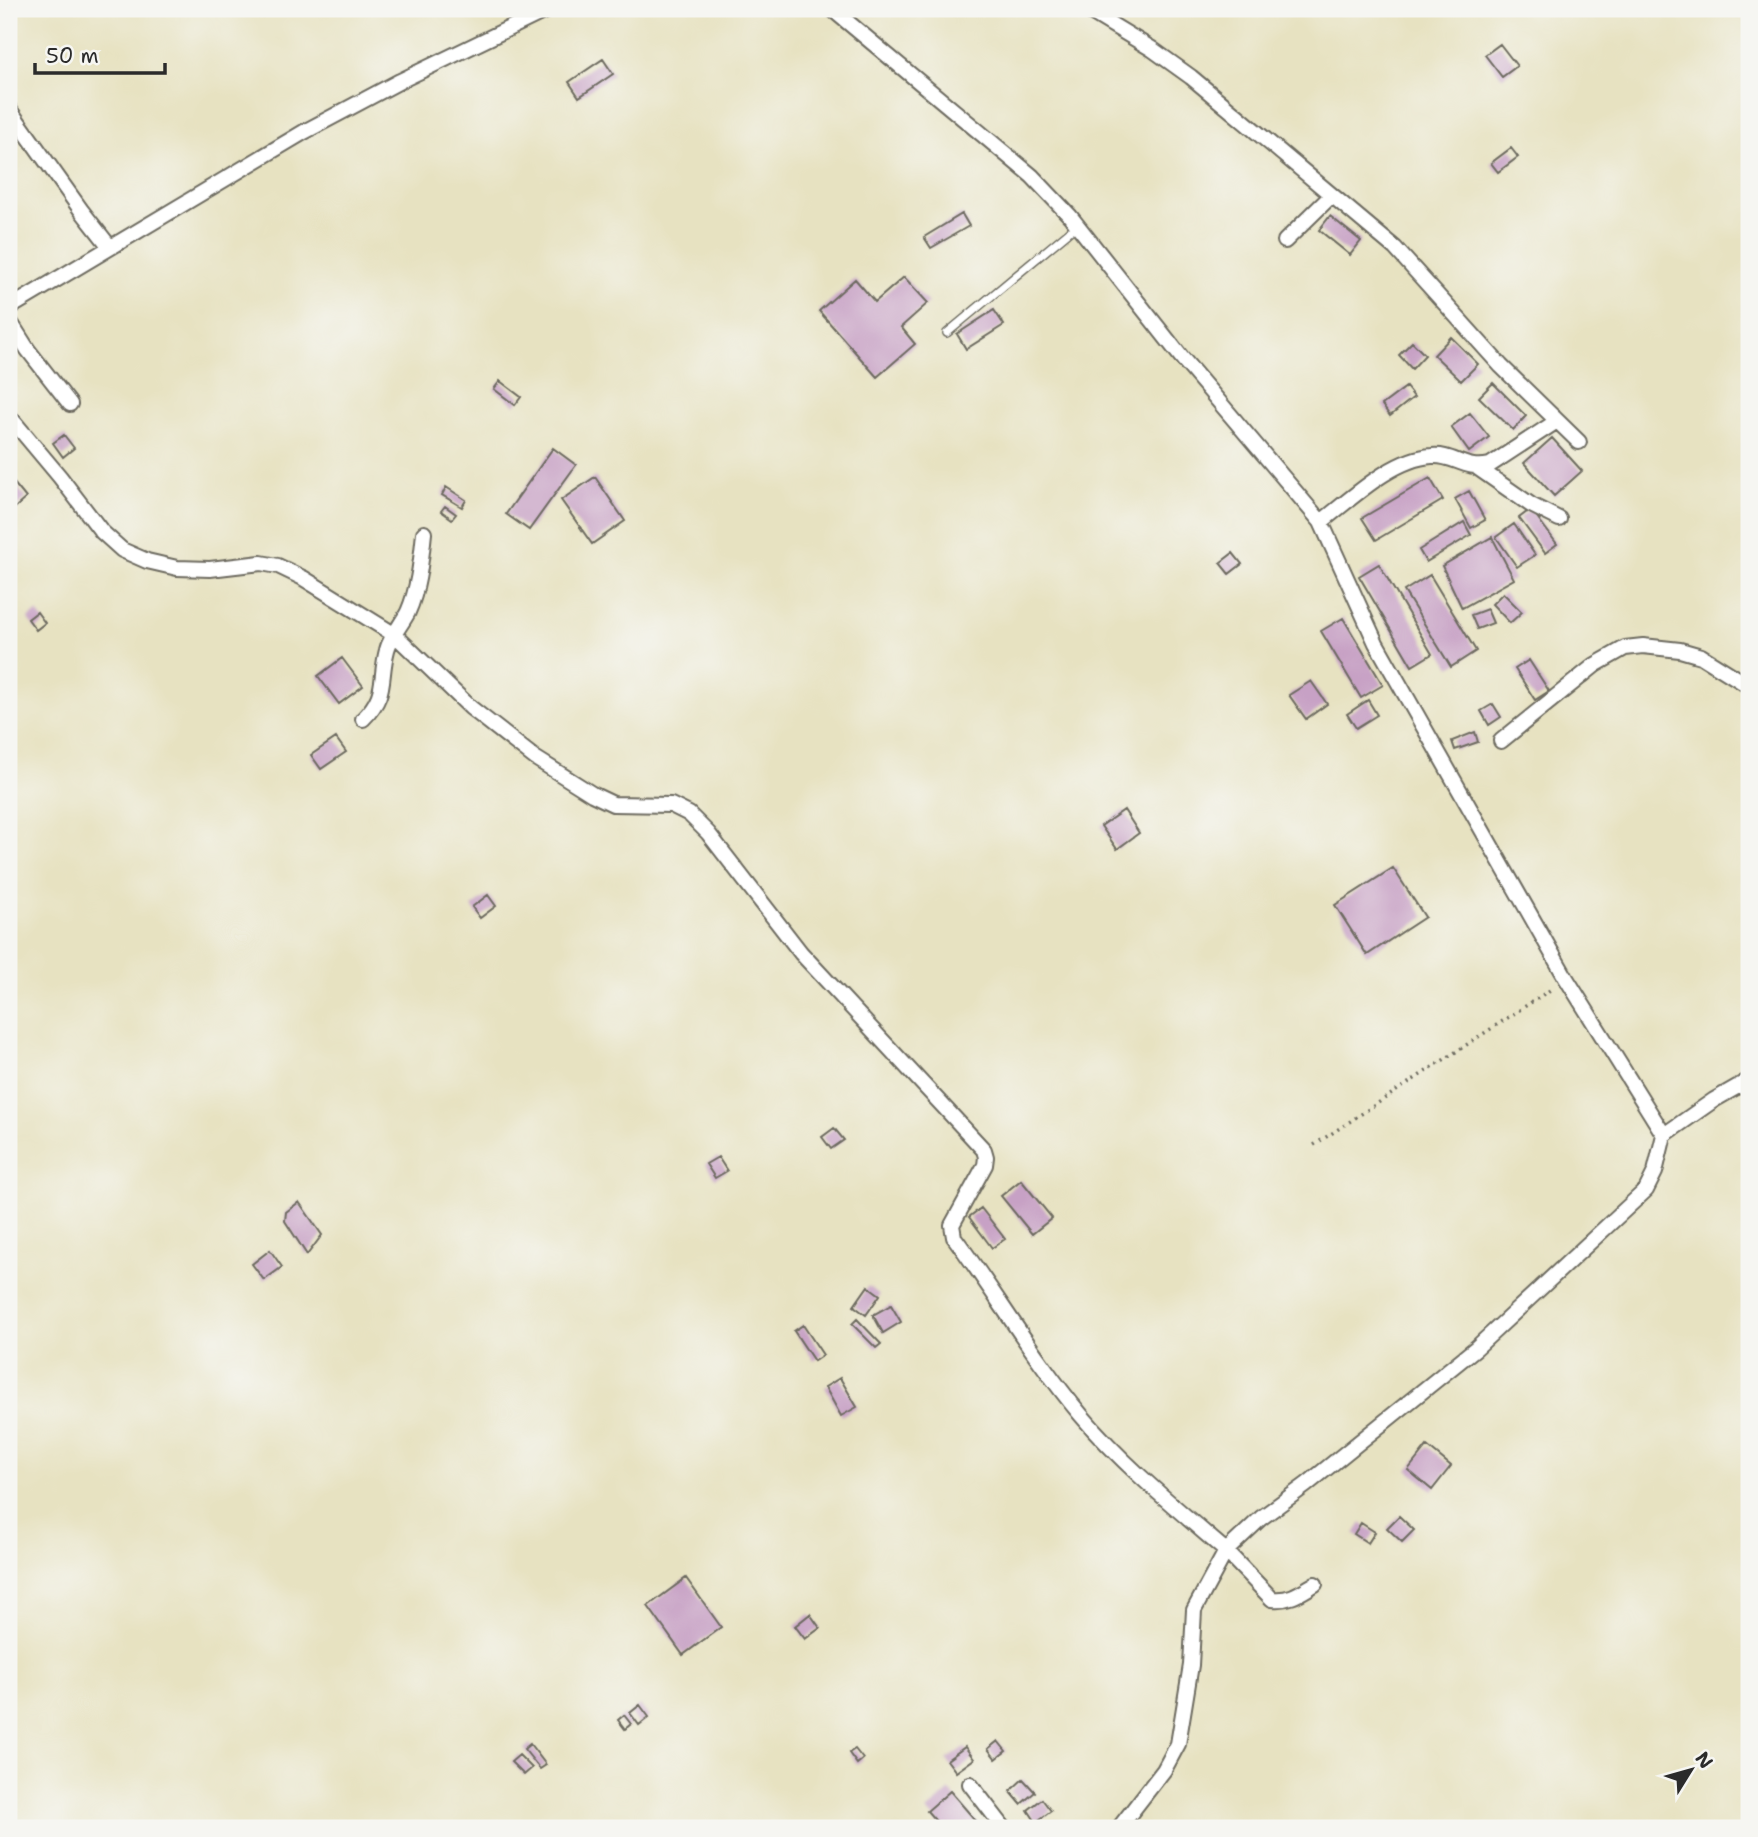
<svg xmlns="http://www.w3.org/2000/svg" width="1758" height="1837" font-family="'Shantell Sans',sans-serif">
	<rect width="100%" height="100%" fill="#f6f6f2"/>
	<filter id="ink" filterUnits="userSpaceOnUse"><feTurbulence type="fractalNoise" baseFrequency=".0143" numOctaves="2"/><feDisplacementMap in="SourceGraphic" scale="14" xChannelSelector="R" yChannelSelector="G"/><feConvolveMatrix kernelMatrix="1 2 1 2 8 2 1 2 1" color-interpolation-filters="sRGB"/></filter>
	<filter id="wash" filterUnits="userSpaceOnUse"><feTurbulence type="fractalNoise" baseFrequency=".00686" numOctaves="4" result="noise"/><feDisplacementMap in="SourceGraphic" scale="28" xChannelSelector="R" yChannelSelector="G"/><feGaussianBlur stdDeviation="1.57" result="paint"/><feColorMatrix in="noise" values="0 0 0 0 0 0 0 0 0 0 0 0 0 0 0 0 0 1.4 0 .05"/><feComposite in="paint" operator="in"/></filter>
	<g filter="url(#wash)">
		<rect width="100%" height="100%" fill="#e7e2c1"/>
		<g id="blocks">
			<path fill="#c7a1c5" d="M1500 44 1517 66 1502 77 1485 55Z
				M603 59 613 74 579 97 569 82Z
				M1511 148 1518 157 1498 172 1491 163Z
				M962 214 969 226 931 248 924 237Z
				M1330 216 1361 241 1350 255 1319 230Z
				M904 277 928 303 901 327 915 344 877 377 819 311 855 279 875 302Z
				M994 310 1004 325 966 349 957 334Z
				M1451 337 1478 364 1461 381 1434 355Z
				M1412 342 1425 355 1412 369 1399 355Z
				M500 381 521 397 515 405 494 389Z
				M1493 383 1526 416 1513 430 1479 397Z
				M1406 387 1414 397 1390 416 1382 405Z
				M1470 413 1489 437 1469 452 1451 427Z
				M64 435 74 448 63 457 53 443Z
				M1552 438 1582 471 1554 496 1524 463Z
				M553 448 576 465 529 530 506 514Z
				M9 477 26 498 9 513Z
				M595 477 625 521 592 544 561 500Z
				M1430 478 1443 500 1376 540 1362 518Z
				M446 487 466 500 462 507 442 495Z
				M1469 491 1485 520 1471 528 1455 499Z
				M445 506 456 514 452 519 441 511Z
				M1531 509 1557 544 1545 553 1519 518Z
				M1464 522 1471 535 1426 562 1419 550Z
				M1514 524 1535 555 1517 567 1496 537Z
				M1492 537 1514 579 1462 608 1442 566Z
				M1233 553 1242 564 1229 574 1220 563Z
				M1379 564 1432 654 1412 666 1359 576Z
				M1430 575 1476 651 1451 667 1404 591Z
				M1503 593 1522 612 1510 623 1492 604Z
				M1487 609 1493 623 1477 629 1471 615Z
				M37 612 45 623 36 630 28 619Z
				M1343 618 1383 685 1361 698 1321 631Z
				M342 658 363 686 339 704 318 676Z
				M1529 660 1549 691 1535 700 1515 669Z
				M1311 681 1327 704 1306 719 1289 695Z
				M1368 700 1377 715 1356 728 1347 714Z
				M1493 704 1501 717 1489 725 1481 711Z
				M1475 732 1478 742 1455 750 1452 741Z
				M336 738 346 752 321 769 311 755Z
				M1124 810 1139 833 1117 849 1101 826Z
				M1393 868 1425 917 1367 955 1335 905Z
				M488 895 496 906 480 918 472 907Z
				M834 1128 844 1140 831 1149 822 1137Z
				M718 1157 727 1171 715 1178 706 1164Z
				M1021 1180 1052 1218 1032 1234 1001 1196Z
				M299 1202 322 1235 307 1255 285 1221 286 1212Z
				M981 1208 1005 1239 992 1248 969 1217Z
				M270 1250 282 1267 264 1280 252 1264Z
				M868 1286 880 1295 866 1315 854 1306Z
				M891 1305 901 1322 883 1333 873 1315Z
				M857 1319 881 1344 876 1348 852 1324Z
				M803 1325 823 1355 814 1361 794 1331Z
				M840 1378 857 1407 841 1416 825 1387Z
				M1427 1446 1451 1466 1432 1490 1408 1470Z
				M1399 1516 1414 1530 1402 1542 1387 1528Z
				M1361 1523 1375 1532 1368 1543 1354 1534Z
				M686 1578 721 1627 683 1655 648 1606Z
				M810 1614 820 1628 805 1639 795 1626Z
				M640 1705 649 1717 639 1725 630 1713Z
				M624 1715 631 1724 625 1729 618 1720Z
				M998 1741 1006 1751 996 1759 988 1749Z
				M530 1744 546 1765 540 1769 524 1749Z
				M965 1747 974 1759 956 1772 947 1760Z
				M855 1749 863 1759 857 1764 849 1753Z
				M519 1755 532 1768 524 1775 511 1762Z
				M1023 1779 1035 1792 1021 1804 1010 1791Z
				M950 1791 982 1828H942L927 1811Z
				M1042 1799 1051 1811 1036 1822 1028 1810Z"/>
		</g>
	</g>
	<g filter="url(#ink)">
		<use href="#blocks" fill-opacity="0" stroke="#6d6b60" stroke-width="2"/>
		<g fill="none" stroke-linecap="round" stroke-linejoin="round">
			<defs>
				<path id="lane" d="M947 333 1077 225"/>
				<path id="street" d="M832 9 1032 176 1070 216 1182 358 1321 522 1376 643 1566 978 1664 1135
					M1086 9 1152 49 1191 77 1395 248 1501 366 1579 442
					M9 109 81 210 110 247
					M1285 241 1331 196
					M9 308 304 132 400 81 549 9
					M9 320 28 350 70 404
					M9 416 60 477 102 532 122 550 147 561 177 568 210 569 261 563 278 566 303 578 395 635 471 708 535 758 592 794 613 804 671 805 689 814 708 833 801 953 984 1150 986 1157 985 1165 952 1225 954 1237C997 1295 1034 1359 1081 1415 1123 1465 1176 1508 1226 1551L1194 1610 1191 1665 1178 1744 1164 1770 1119 1828
					M1478 468 1531 505 1559 519
					M1321 522C1351 499 1393 458 1432 456 1454 454 1464 471 1490 465L1557 421
					M363 719C388 694 379 680 387 650 390 637 402 624 408 612 419 587 421 560 424 533
					M1501 741 1595 665 1625 648 1643 646 1680 650 1701 656 1749 686
					M1315 1584C1300 1593 1290 1601 1272 1599L1226 1551 1261 1518 1306 1485 1476 1348 1646 1190 1655 1172 1664 1135 1714 1100 1749 1080
					M970 1784 1004 1828"/>
			</defs>
			<use href="#lane" stroke="#6d6b60" stroke-width="10"/>
			<use href="#street" stroke="#6d6b60" stroke-width="18"/>
			<path stroke="#6d6b60" stroke-width="3.5" stroke-dasharray="2 5" stroke-linecap="butt" d="M1314 1145 1553 988"/>
			<use href="#lane" stroke="#fff" stroke-width="7"/>
			<use href="#street" stroke="#fff" stroke-width="14"/>
		</g>
	</g>
	<rect width="1758" height="1837" fill="none" stroke="#f6f6f2" stroke-width="35"/>
	<g transform="translate(1691 1770) rotate(53)" stroke="#f6f6f2" stroke-width="5" paint-order="stroke">
	<path d="M0-5L12 26L0 18L-12 26Z" fill="#2b2b2b"/>
	<text y="-10" font-size="19" font-weight="bold" text-anchor="middle" fill="#2b2b2b">N</text>
	</g>
	<path d="M35 63v10h130v-10" fill="none" stroke="#2b2b2b" stroke-width="3.5"/>
	<text x="46" y="63" font-size="21" fill="#2b2b2b" stroke="#f6f6f2" stroke-width="5" paint-order="stroke">50 m</text>
</svg>
